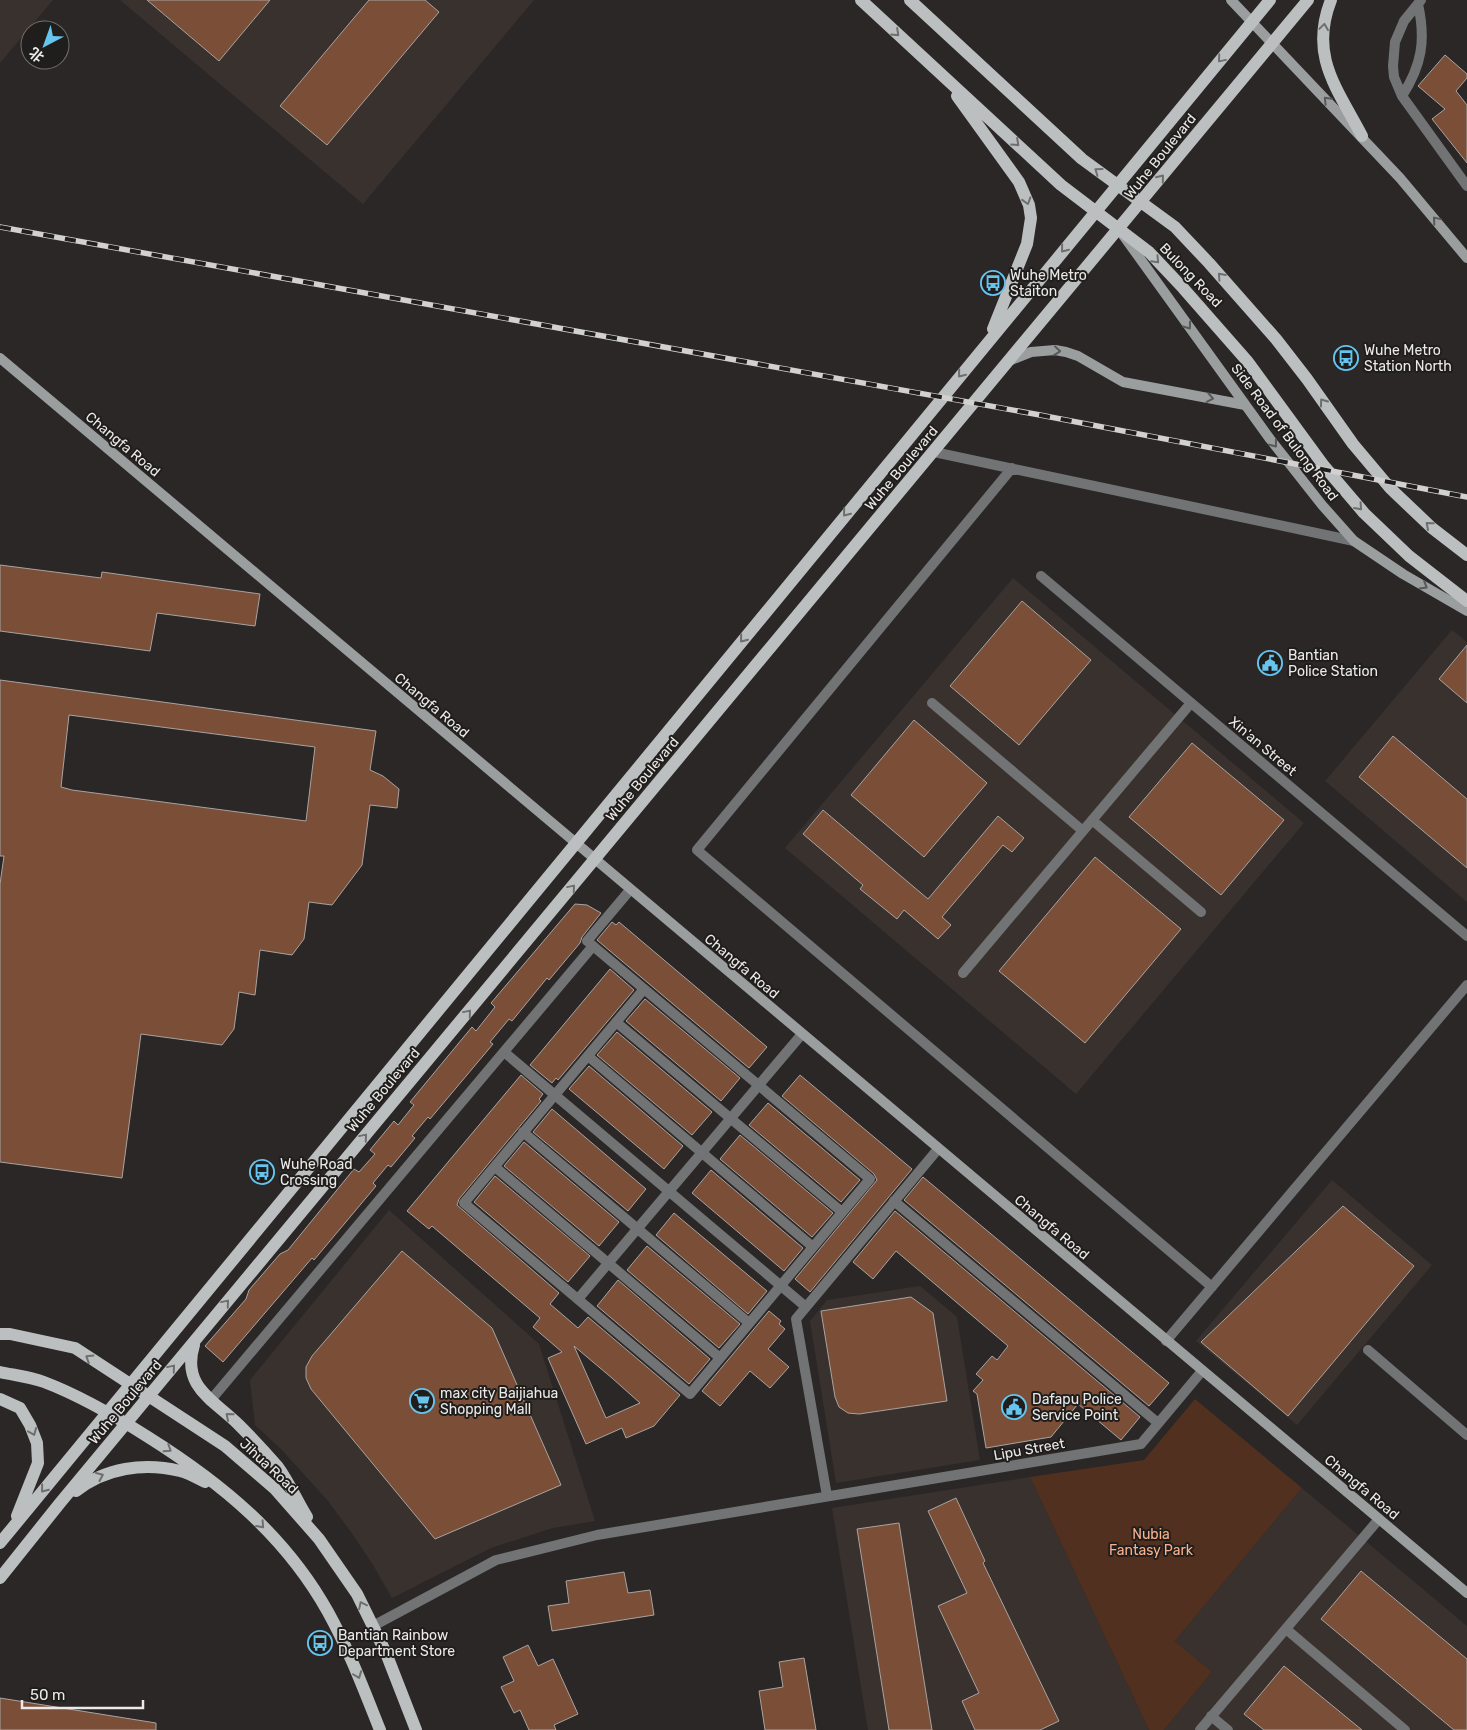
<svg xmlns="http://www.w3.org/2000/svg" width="1467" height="1730" font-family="Rubik,'Noto Sans SC',sans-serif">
	<rect width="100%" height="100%" fill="#2a2726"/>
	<path fill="#39312d" d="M0 0H53L0 63Z
		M120 0H534L363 204Z
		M1013 578 1304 823 1076 1094 785 848Z
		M1452 630 1467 642V902L1325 781Z
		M1332 1180 1432 1265 1297 1425 1196 1341Z
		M389 1210 539 1344 595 1521 553 1528 491 1548 392 1598 373 1565 351 1532 328 1501 281 1449 255 1425 250 1380Z
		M920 1286 957 1317 980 1460 836 1483 810 1321 827 1300Z
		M1030 1477 1149 1730H868L832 1508Z
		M1302 1488 1467 1626V1730H1164L1212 1672 1175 1641Z"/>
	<path fill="#51301f" d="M1195 1399 1302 1488 1175 1641 1212 1672 1164 1730H1149L1030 1477 1144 1460Z"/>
	<path fill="#7b4e38" stroke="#a7a4a2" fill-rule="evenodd" d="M147 0H270L219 61Z
		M369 0H425L439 12 327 145 280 106Z
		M1445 55 1467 74V78L1456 91 1467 105V163L1432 119 1445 109 1418 86Z
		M0 565 101 578 102 572 260 594 255 626 157 613 150 651 0 631Z
		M1022 601 1091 660 1019 745 950 686Z
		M1467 645V703L1439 679Z
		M0 680 376 731 370 770 383 776 399 789 397 808 370 805 362 865 332 905 309 902 304 939 292 955 260 950 255 995 239 992 234 1029 222 1045 141 1034 122 1178 0 1162V884L4 856H0ZM69 715 315 747 306 821 72 790 61 787Z
		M914 720 987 783 924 857 851 795Z
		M1393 736 1467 799V868L1359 777Z
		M1192 743 1284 820 1221 895 1129 817Z
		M823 810 928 899 998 816 1024 838 1012 852 1003 845 942 917 951 925 938 939 904 910 897 919 860 889 863 885 803 834Z
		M1095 857 1181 929 1085 1043 999 971Z
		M575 904 587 905 601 913 582 937 580 943 549 980 547 978 512 1021 509 1019 490 1042 493 1044 430 1119 428 1117 412 1136 415 1138 391 1167 388 1165 373 1183 376 1186 314 1260 312 1258 223 1362 205 1346 246 1299 249 1290 255 1283 280 1254 288 1250 354 1169 359 1172 375 1154 370 1150 394 1121 398 1125 414 1105 410 1102 472 1027 476 1031 495 1007 491 1003Z
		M612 922 616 925 619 922 767 1047 749 1068 597 940Z
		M610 969 634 990 558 1080 556 1078 552 1083 530 1065Z
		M645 999 740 1078 721 1101 626 1021Z
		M617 1032 712 1112 692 1135 597 1055Z
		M589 1066 683 1146 664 1169 569 1089Z
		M521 1075 543 1094 539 1099 541 1101 459 1199 457 1205 559 1293 550 1304 578 1328 588 1317 680 1395 654 1426 626 1438 622 1428 586 1444 548 1358 562 1352 533 1327 540 1318 432 1226 429 1229 407 1211ZM574 1346 612 1378 640 1403 606 1418Z
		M800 1075 912 1169 810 1292 795 1279 877 1180 874 1174 782 1096Z
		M768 1103 860 1180 841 1202 749 1125Z
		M552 1109 646 1189 628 1211 533 1132Z
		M740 1135 833 1213 812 1237 720 1159Z
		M524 1142 619 1222 599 1246 504 1166Z
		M711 1170 803 1248 784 1271 692 1193Z
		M495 1176 590 1256 568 1282 474 1202Z
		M923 1177 1169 1383 1149 1406 904 1200Z
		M1343 1206 1414 1266 1288 1416 1201 1342Z
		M895 1211 1140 1417 1121 1440 1078 1404 1051 1437 986 1448 977 1394 973 1391 983 1380 976 1374 992 1356 997 1360 1008 1346 896 1251 873 1279 853 1262Z
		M674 1213 767 1291 748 1314 656 1235Z
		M647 1246 740 1324 719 1348 627 1270Z
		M402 1251 492 1328 561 1485 435 1539 311 1389 306 1378V1367L312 1356Z
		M618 1280 710 1359 689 1384 597 1306Z
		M911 1297 933 1313 947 1401 859 1414 848 1413 839 1407 835 1397 821 1311Z
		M769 1311 781 1321 779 1324 785 1329 768 1349 789 1367 770 1388 750 1371 720 1406 702 1391Z
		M956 1498 985 1561 983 1563 1059 1721 1040 1730H975L962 1701 979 1693 938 1606 967 1593 928 1511Z
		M899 1523 915 1625 932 1730H889L857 1529Z
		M1361 1571 1467 1659V1730H1454L1321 1619Z
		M624 1572 628 1593 650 1590 654 1615 552 1631 548 1606 569 1603 566 1581Z
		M528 1645 538 1666 553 1659 578 1714 554 1725 556 1730H529L520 1710 514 1713 501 1687 514 1681 503 1657Z
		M804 1658 816 1730H765L759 1691 783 1687 779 1662Z
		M1284 1666 1362 1730H1264L1244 1714Z
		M0 1698 156 1723V1730H0Z"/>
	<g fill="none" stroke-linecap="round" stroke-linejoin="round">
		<path stroke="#717374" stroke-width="10" d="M1421 0 1404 21 1395 42 1393 66 1394 77 1402 96 1467 186
			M1402 96C1422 65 1426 40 1418 4
			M932 703 1083 831
			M1092 820 1201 912
			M630 890 587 941 593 946 870 1179 690 1394 464 1203 644 989
			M963 973 1191 703
			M616 1022 842 1212
			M588 1056 813 1247
			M523 1132 749 1323
			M495 1167 720 1358
			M894 1201 1158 1423
			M1286 1629 1405 1730
			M1211 1716 1228 1730
			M1200 1730 1379 1519"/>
		<path stroke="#717374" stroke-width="10" d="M934 452 1354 541
			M1012 468 697 850 1212 1287
			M1041 576 1467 936
			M504 1052 806 1307
			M578 1299 802 1034
			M1166 1341 1467 985
			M1368 1350 1467 1435
			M210 1401 593 946
			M827 1496 796 1319 938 1149
			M373 1626 496 1560 597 1535 1141 1444 1202 1371"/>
		<path stroke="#9b9e9f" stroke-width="10" d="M1231 0 1400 178 1467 258
			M1123 235 1270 439 1322 505 1354 541 1403 574 1467 611
			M0 358 1467 1593
			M1011 360 1031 352 1055 350 1066 352 1078 356 1123 382 1245 405"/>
		<path stroke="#bcbfc0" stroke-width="12" d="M861 0 1061 185 1149 252 1183 288 1248 362 1324 466 1364 513 1409 556 1467 601
			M910 0 1082 159 1175 227 1209 263 1276 339 1307 379 1353 444 1390 488 1432 528 1467 555
			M1331 0C1309 56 1337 88 1362 136
			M957 96 1019 182 1029 205 1031 218 1027 244 993 329
			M0 1334H10L75 1348 225 1446 275 1489 319 1539 357 1594 386 1653 416 1730
			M194 1345C181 1387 214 1400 239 1425 252 1438 266 1453 278 1467 289 1482 297 1501 307 1517
			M0 1372C14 1375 31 1377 44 1382 81 1396 115 1416 148 1437 221 1483 285 1535 328 1612 349 1650 364 1690 380 1730
			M0 1399 20 1408 30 1425 37 1443 38 1463 17 1516
			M76 1491C105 1468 144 1462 180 1471 188 1473 197 1478 205 1482
			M0 1543 1270 0
			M0 1578 60 1503 1308 0"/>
		<defs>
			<path id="rail" d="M0 227 1040 415 1467 497"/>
		</defs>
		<use href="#rail" stroke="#d3d1d0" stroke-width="5.5"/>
		<use href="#rail" stroke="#201e1c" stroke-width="4" stroke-dasharray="11" stroke-linecap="butt"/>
	</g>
	<defs><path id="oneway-chevron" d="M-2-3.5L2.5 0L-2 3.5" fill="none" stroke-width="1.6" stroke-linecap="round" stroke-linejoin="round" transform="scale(1.25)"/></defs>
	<g stroke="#6e6e6e">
		<use href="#oneway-chevron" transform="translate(1324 27) rotate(-82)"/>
		<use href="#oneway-chevron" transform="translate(896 33) rotate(43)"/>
		<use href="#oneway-chevron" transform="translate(1221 59) rotate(130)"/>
		<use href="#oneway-chevron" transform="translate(1016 143) rotate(43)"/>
		<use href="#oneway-chevron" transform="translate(1098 171) rotate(-144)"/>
		<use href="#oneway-chevron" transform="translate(1161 178) rotate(-51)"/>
		<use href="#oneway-chevron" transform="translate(1027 201) rotate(73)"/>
		<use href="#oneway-chevron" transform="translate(1064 249) rotate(129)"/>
		<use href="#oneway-chevron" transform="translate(1156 260) rotate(46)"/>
		<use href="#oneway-chevron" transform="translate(1221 276) rotate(-132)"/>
		<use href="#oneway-chevron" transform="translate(961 374) rotate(129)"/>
		<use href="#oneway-chevron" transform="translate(1323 402) rotate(-126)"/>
		<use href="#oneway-chevron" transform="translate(1359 507) rotate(48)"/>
		<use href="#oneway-chevron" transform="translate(846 513) rotate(129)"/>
		<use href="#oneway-chevron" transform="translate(1429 525) rotate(-139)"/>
		<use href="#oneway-chevron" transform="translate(743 639) rotate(129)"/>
		<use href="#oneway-chevron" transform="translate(572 888) rotate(-50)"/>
		<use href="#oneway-chevron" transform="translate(468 1013) rotate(-50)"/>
		<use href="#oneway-chevron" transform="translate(364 1137) rotate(-50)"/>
		<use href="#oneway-chevron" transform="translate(226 1303) rotate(-50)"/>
		<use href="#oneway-chevron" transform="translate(89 1358) rotate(-148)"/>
		<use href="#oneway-chevron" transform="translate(172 1368) rotate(-50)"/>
		<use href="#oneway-chevron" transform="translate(229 1416) rotate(-140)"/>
		<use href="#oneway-chevron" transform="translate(33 1432) rotate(68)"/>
		<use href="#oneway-chevron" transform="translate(168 1449) rotate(33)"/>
		<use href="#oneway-chevron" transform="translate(100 1476) rotate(-24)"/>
		<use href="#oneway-chevron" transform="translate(44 1489) rotate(129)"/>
		<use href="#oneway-chevron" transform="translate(261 1525) rotate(48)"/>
		<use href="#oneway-chevron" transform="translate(362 1605) rotate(-116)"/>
		<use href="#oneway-chevron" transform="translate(358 1675) rotate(69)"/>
	</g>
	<g stroke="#575857">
		<use href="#oneway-chevron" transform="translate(1327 100) rotate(-134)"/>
		<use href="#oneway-chevron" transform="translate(1436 220) rotate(-130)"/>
		<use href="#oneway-chevron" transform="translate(1188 326) rotate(54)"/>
		<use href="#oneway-chevron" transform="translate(1057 351) rotate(6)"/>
		<use href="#oneway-chevron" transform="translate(1210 398) rotate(11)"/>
		<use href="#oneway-chevron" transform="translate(1274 444) rotate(53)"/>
		<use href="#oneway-chevron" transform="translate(1424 586) rotate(31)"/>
	</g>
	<defs>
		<symbol id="bus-ring" viewBox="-11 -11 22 22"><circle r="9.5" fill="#201e1c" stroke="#66c4ef" stroke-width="1.5"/><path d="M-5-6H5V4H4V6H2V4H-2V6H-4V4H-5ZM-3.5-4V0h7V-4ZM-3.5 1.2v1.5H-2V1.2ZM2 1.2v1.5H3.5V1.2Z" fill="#66c4ef"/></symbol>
		<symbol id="civic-ring" viewBox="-11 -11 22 22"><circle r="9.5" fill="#201e1c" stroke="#66c4ef" stroke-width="1.5"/><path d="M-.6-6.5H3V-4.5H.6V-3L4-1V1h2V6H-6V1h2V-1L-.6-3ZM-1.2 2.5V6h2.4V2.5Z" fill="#66c4ef"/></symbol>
		<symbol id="supermarket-ring" viewBox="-11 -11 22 22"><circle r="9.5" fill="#201e1c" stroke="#66c4ef" stroke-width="1.5"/><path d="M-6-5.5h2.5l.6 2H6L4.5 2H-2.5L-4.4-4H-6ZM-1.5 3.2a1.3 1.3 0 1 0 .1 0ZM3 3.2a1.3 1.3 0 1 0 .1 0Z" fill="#66c4ef"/></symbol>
	</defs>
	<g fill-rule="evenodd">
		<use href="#bus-ring" x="979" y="269" width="28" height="28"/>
		<use href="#bus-ring" x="1332" y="344" width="28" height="28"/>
		<use href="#civic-ring" x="1256" y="649" width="28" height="28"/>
		<use href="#bus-ring" x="248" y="1158" width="28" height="28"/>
		<use href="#supermarket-ring" x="408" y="1387" width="28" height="28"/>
		<use href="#civic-ring" x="1000" y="1393" width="28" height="28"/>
		<use href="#bus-ring" x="306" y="1629" width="28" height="28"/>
	</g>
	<g text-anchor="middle" stroke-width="4" stroke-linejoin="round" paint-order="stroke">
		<g font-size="14" fill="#eceae9" stroke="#201e1c">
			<text transform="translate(1160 156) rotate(-51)" y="5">Wuhe Boulevard</text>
			<text transform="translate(1191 275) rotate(46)" y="5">Bulong Road</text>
			<text transform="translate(1285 432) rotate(53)" y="5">Side Road of Bulong Road</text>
			<text transform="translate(123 444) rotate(40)" y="5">Changfa Road</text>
			<text transform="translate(901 468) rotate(-50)" y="5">Wuhe Boulevard</text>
			<text transform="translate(432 705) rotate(40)" y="5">Changfa Road</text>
			<text transform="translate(1263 746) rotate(40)" y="5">Xin'an Street</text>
			<text transform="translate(642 779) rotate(-50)" y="5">Wuhe Boulevard</text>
			<text transform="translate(742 966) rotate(40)" y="5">Changfa Road</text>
			<text transform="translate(383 1090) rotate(-50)" y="5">Wuhe Boulevard</text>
			<text transform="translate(1052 1227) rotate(40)" y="5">Changfa Road</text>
			<text transform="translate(125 1402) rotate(-50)" y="5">Wuhe Boulevard</text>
			<text transform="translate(1029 1449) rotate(-10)" y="5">Lipu Street</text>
			<text transform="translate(269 1466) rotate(43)" y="5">Jihua Road</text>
			<text transform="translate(1362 1487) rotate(40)" y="5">Changfa Road</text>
		</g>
		<g font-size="14" fill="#eceae9" stroke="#201e1c" text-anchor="start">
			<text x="1010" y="280">Wuhe Metro<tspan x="1010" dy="16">Staiton</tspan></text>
			<text x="1364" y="355">Wuhe Metro<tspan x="1364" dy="16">Station North</tspan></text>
			<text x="1288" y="660">Bantian<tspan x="1288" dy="16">Police Station</tspan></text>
			<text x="280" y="1169">Wuhe Road<tspan x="280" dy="16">Crossing</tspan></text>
			<text x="440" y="1398">max city Baijiahua<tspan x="440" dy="16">Shopping Mall</tspan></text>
			<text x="1032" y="1404">Dafapu Police<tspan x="1032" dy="16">Service Point</tspan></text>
			<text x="338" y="1640">Bantian Rainbow<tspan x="338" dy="16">Department Store</tspan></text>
		</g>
		<g font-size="14" fill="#fab18c" stroke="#201e1c">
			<text x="1151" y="1539">Nubia<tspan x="1151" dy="16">Fantasy Park</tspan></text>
		</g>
	</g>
	<g transform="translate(45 45) rotate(221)"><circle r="24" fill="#201e1c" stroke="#72706e"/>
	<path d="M0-4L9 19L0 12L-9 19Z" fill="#66c4ef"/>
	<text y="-8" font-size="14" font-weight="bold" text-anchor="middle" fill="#eceae9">北</text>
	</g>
	<path d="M22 1700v8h121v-8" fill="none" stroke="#eceae9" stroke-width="2.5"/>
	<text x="30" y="1700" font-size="15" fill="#eceae9" stroke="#201e1c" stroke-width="4" paint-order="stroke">50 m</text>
</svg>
